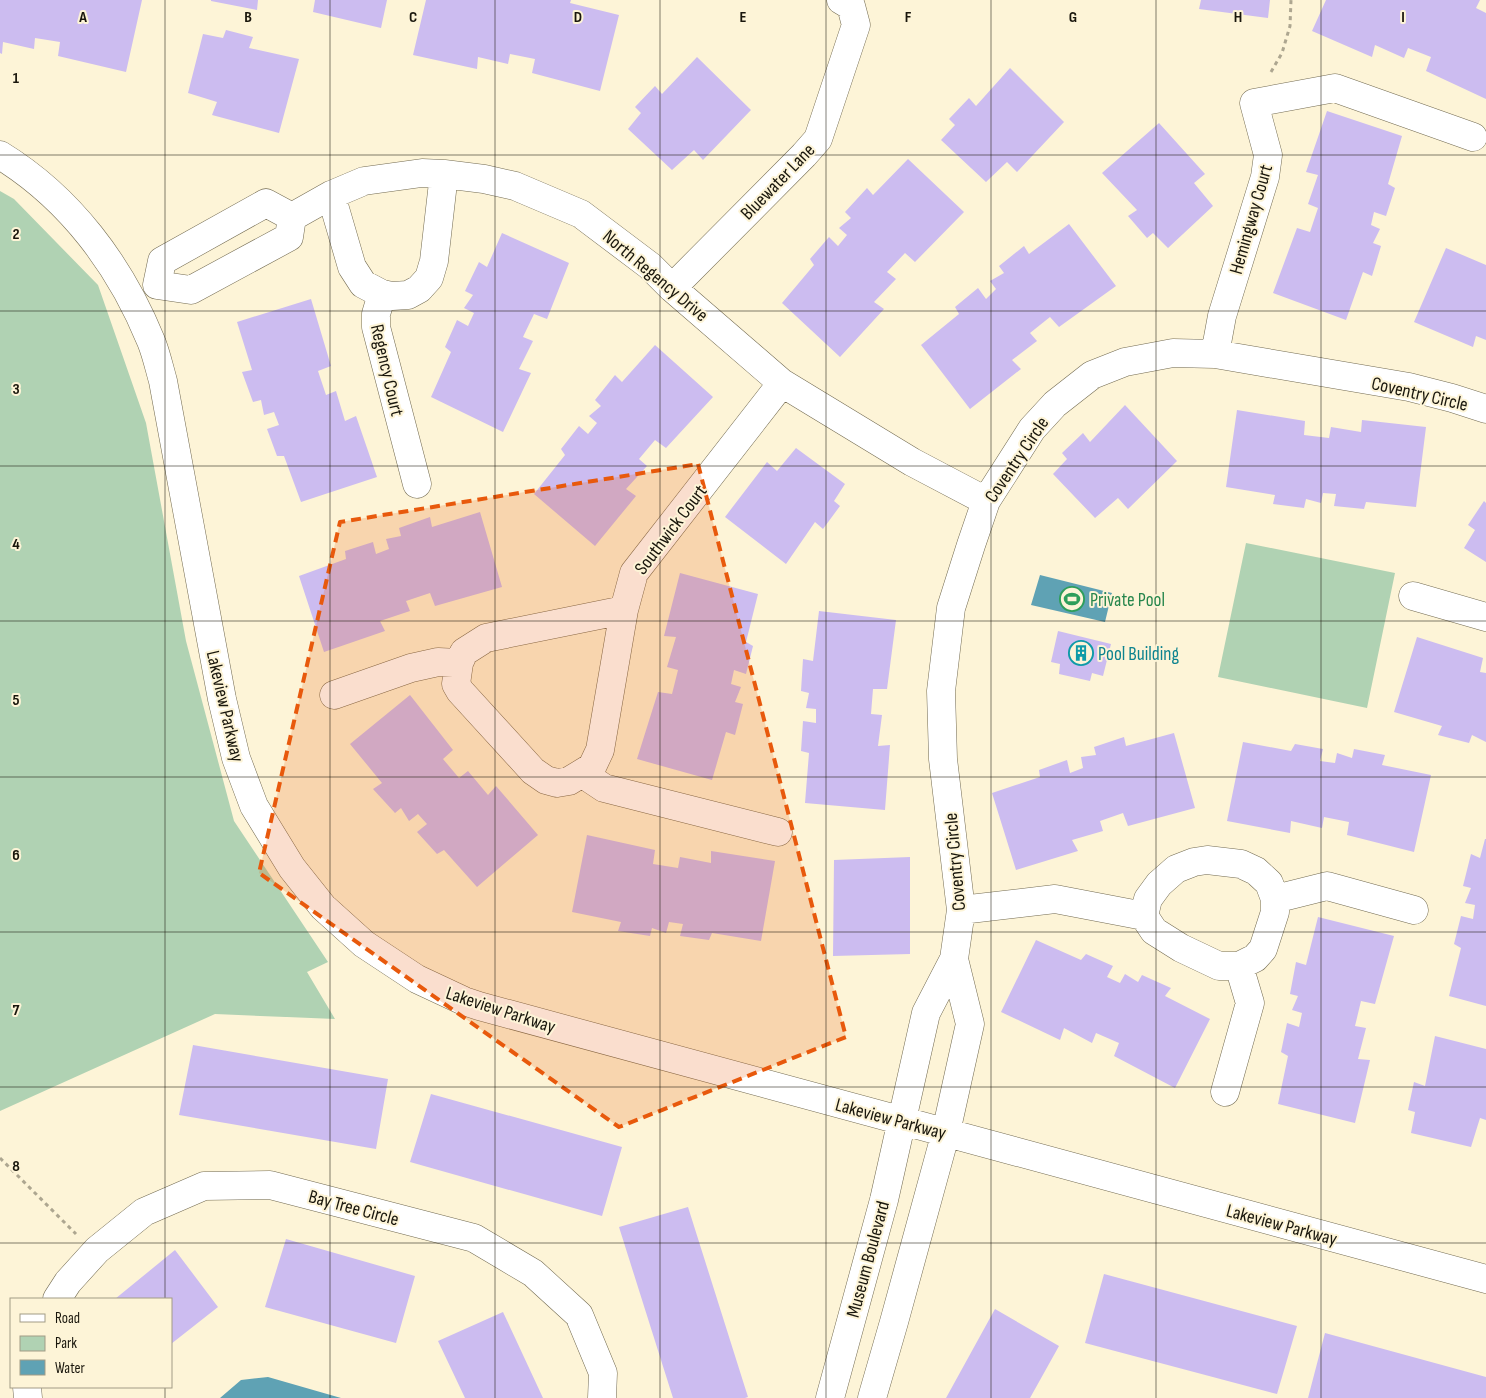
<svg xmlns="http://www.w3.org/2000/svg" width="1486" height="1398" font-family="'Sofia Sans Condensed',sans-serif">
	<rect width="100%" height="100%" fill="#fdf4d7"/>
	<path fill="#b0d2b3" d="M0 191 14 199 98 285 146 423 186 641 234 821 328 962 307 972 335 1019 215 1014 0 1111Z
		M1246 543 1395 573 1367 708 1218 677Z"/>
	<path fill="#5fa2b4" d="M1040 575 1112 593 1105 622 1031 605Z
		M268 1377 341 1398H220L241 1380Z"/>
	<path fill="#ccbcf0" d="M0 0H142L126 72 58 56 60 42 35 38 34 49 3 42 2 54 0 53Z
		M211 0H258L257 10 211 1Z
		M315 0H387L381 28 313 12Z
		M426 0H571L570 3 619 15 600 91 532 73 535 59 510 54 508 64 478 57 477 69 413 55Z
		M1201 0H1270L1268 18 1199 9Z
		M1326 0H1480L1476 8 1486 13V99L1426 71 1431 57 1408 48 1404 58 1375 45 1372 57 1312 31Z
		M226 30 253 37 249 48 299 59 279 133 212 115 217 102 188 93 203 34 223 38Z
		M697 57 751 110 703 160 694 150 672 170 628 129 641 113 635 107 655 86 662 94Z
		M1010 68 1064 122 1017 172 1007 162 986 182 941 140 955 125 949 119 969 98 976 106Z
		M1327 111 1402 136 1388 184 1395 188 1386 216 1374 212 1371 225 1380 229 1373 243 1381 246 1372 276 1363 272 1346 320 1273 293 1297 228 1310 232 1318 208 1308 204 1318 175 1306 172Z
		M1159 123 1205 174 1194 183 1213 206 1168 248 1153 233 1147 238 1128 216 1137 210 1102 173Z
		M908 159 964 212 915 262 905 253 887 272 896 279 874 302 884 309 840 357 782 303 814 265 810 259 829 237 838 246 847 235 839 228 851 218 845 212 867 188 873 195Z
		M1069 224 1116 286 1059 327 1050 317 1030 333 1037 341 1012 360 1021 369 970 409 921 345 959 314 955 307 978 288 986 299 996 289 990 281 1004 273 999 266 1024 246 1029 254Z
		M502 233 569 263 547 319 534 314 523 337 533 341 519 369 531 373 503 432 431 397 451 352 445 347 457 320 468 326 474 313 464 308 473 295 465 291 479 262 487 267Z
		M1446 248 1486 265V340L1476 336 1473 347 1414 322Z
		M311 299 331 366 318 371 326 395 336 391 345 421 356 416 377 477 301 502 284 456H277L267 429 279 425 274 412 264 415 261 400 253 402 242 372 252 370 237 322Z
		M655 345 713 397 666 448 655 440 639 459 647 466 626 489 636 496 595 546 534 494 565 455 561 449 579 426 588 434 597 423 589 416 601 406 595 400 615 375 622 382Z
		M1125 405 1177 461 1128 509 1118 498 1095 518 1053 474 1067 459 1062 453 1083 433 1090 442Z
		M1237 410 1305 421 1304 435 1329 438 1331 427 1361 432 1362 420 1426 427 1416 507 1366 502 1364 509 1334 506 1336 494 1323 493 1321 503 1306 499 1304 508 1273 504 1275 495 1226 487Z
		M796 448 845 484 834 501 840 506 823 529 815 522 786 564 725 517 767 462 777 471Z
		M1484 501 1486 503V562L1464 548 1475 530 1468 525Z
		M480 512 502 587 435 606 430 593 406 601 410 611 380 621 385 631 324 652 299 576 346 559 345 551 373 542 376 554 389 549 386 539 401 536 399 528 430 517 432 527Z
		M680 573 758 594 746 642 753 646 746 674 734 670 731 684 741 687 735 702 743 704 735 735 726 732 712 780 637 759 658 692 672 694 678 670 667 667 676 637 664 636Z
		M819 611 896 620 887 689H873L871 714 882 715 878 746 890 745 885 810 805 803 809 753 801 751 803 721 816 723V709L806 708 809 693 801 691 803 659 813 661Z
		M1058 631 1111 644 1103 676 1092 673 1090 681 1059 674 1060 664 1051 662Z
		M1417 637 1483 658 1480 672 1486 673V742L1472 735 1469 743 1438 735 1442 726 1394 712Z
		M410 695 453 750 443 759 459 778 468 771 488 795 496 786 538 835 477 887 444 850 437 854 417 832 427 824 418 814 409 821 401 808 395 813 373 789 382 783 350 744Z
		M1174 733 1195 808 1128 826 1123 813 1100 821 1103 831 1072 840 1078 851 1016 870 992 793 1040 777 1039 770 1067 760 1070 773 1083 768 1081 757 1096 755 1094 747 1124 737 1126 746Z
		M1243 742 1291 751 1295 744 1323 749 1320 761 1335 763 1337 753 1352 758 1354 749 1385 755 1382 765 1431 775 1414 852 1347 835 1349 822 1324 817 1322 828 1291 821 1290 833 1227 821Z
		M587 835 655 850 653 864 678 868 680 857 711 863V851L775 861 761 941 712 933 709 940 680 936 683 924 669 922 666 933 652 928 650 936 618 931 621 922 572 912Z
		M1485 839H1486V1006L1449 996 1461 948 1454 944 1461 916 1473 919 1475 905 1465 903 1471 888 1463 886 1471 854 1480 858Z
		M910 857V954L833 956 834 860Z
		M1318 917 1394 936 1375 1004 1361 1001 1355 1026 1366 1028 1358 1059 1370 1060 1355 1123 1278 1104 1288 1056 1281 1052 1287 1023 1299 1027 1302 1013 1292 1010 1298 996 1290 994 1296 962 1306 965Z
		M1036 940 1081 960 1086 954 1113 966 1107 977 1120 983 1125 974 1138 982 1142 975 1171 988 1165 996 1210 1019 1175 1088 1114 1056 1119 1043 1096 1033 1092 1043 1064 1028 1060 1040 1001 1012Z
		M1435 1036 1486 1049V1120L1480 1118 1471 1147 1411 1133 1415 1112 1408 1110 1414 1082 1425 1086Z
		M193 1045 388 1079 376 1149 179 1115Z
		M431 1094 622 1147 602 1216 410 1162Z
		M688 1207 748 1397 745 1398H673L619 1227Z
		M286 1239 415 1276 396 1343 265 1307Z
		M175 1250 218 1307 171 1344V1299H115Z
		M1104 1274 1297 1326 1277 1394 1085 1343Z
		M995 1309 1059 1346 1030 1398H946Z
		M503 1312 543 1398H465L438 1341Z
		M1325 1333 1486 1377V1398H1308Z"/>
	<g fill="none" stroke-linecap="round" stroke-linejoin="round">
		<defs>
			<path id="minor" d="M0 155C70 198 120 265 151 341 156 353 159 367 163 381L222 699 236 758 254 806 292 868 323 907 364 944 417 979 464 1001 479 1006 1486 1279
				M331 195 352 267 363 284 382 294 392 296 408 295 419 289 429 278 434 261 444 174
				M266 203 292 217 289 237 191 290 157 285 162 261Z
				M292 217 331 195 364 181 422 173 444 174 484 179 515 186 581 214 650 266 672 288 782 383 912 462 986 501
				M672 288 804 155 818 139 856 25 851 6 841 0
				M382 294 376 314V327L417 484
				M1215 354 1222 316 1265 177 1268 155 1254 103 1335 88 1473 137
				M1413 596 1486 617
				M624 610 486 638 464 652 459 663 456 684 460 691 533 771 546 780 557 783 569 781 592 767 600 750 624 610 634 573 782 383
				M334 695 411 668 438 662 459 663
				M583 774 604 788 778 832
				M1275 899 1327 886 1414 910
				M961 910 1055 899 1144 916 1154 931 1181 948 1219 966H1239L1255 958 1263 949 1275 912V899L1269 883 1256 871 1241 864 1207 860 1194 862 1176 869 1159 884 1148 899 1144 916
				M1225 1092 1250 1003 1239 966
				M57 1299 68 1282 97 1250 144 1212 204 1186 270 1185 474 1238 533 1273 579 1315 603 1373 602 1398
				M27 1387 28 1398
				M830 1398 884 1200 926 1013 954 959 961 910 943 759 941 691 951 608 971 545 986 501 1032 429 1055 404 1092 375 1125 362 1173 353 1215 354 1409 387 1452 398 1486 409
				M872 1398 894 1322 946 1132 970 1024 954 959"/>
		</defs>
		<use href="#minor" stroke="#736b52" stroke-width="29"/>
		<path stroke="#ada690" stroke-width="3" stroke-dasharray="4 4" stroke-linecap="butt" d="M1271 72 1282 53 1290 26 1291 0
			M0 1158 76 1234"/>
		<use href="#minor" stroke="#fff" stroke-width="28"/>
	</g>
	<path fill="#e8590c" fill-opacity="0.2" stroke="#e8590c" stroke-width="4" stroke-dasharray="10 6" stroke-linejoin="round" d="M698 464 846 1037 619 1127 259 873 340 522Z"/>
	<path fill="none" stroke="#19160c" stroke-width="1" stroke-opacity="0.55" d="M165 0V1299M330 0V1398M495 0V1398M660 0V1398M826 0V1398M991 0V1398M1156 0V1398M1321 0V1398M0 155H1486M0 311H1486M0 466H1486M0 621H1486M0 777H1486M0 932H1486M0 1087H1486M0 1243H1486M165 1387V1398"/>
	<defs>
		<symbol id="stadium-ring" viewBox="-11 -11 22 22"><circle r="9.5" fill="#fdf4d7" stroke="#2e9e5b" stroke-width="1.5"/><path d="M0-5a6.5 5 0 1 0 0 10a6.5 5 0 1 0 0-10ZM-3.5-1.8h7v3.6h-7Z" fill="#2e9e5b"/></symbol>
		<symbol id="building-ring" viewBox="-11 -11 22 22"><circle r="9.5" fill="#fdf4d7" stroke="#0f9aa8" stroke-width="1.5"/><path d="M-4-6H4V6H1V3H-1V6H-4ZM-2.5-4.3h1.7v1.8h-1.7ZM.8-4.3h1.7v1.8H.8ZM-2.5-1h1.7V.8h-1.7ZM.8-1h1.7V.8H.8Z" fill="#0f9aa8"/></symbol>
	</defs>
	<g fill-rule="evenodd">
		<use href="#stadium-ring" x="1058" y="585" width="28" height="28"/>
		<use href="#building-ring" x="1067" y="639" width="28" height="28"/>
	</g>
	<g text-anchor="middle" stroke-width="4" stroke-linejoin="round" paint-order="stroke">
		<g font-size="19" fill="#19160c" stroke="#fdf4d7">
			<text transform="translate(777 181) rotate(-46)" y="7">Bluewater Lane</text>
			<text transform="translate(1250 219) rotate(-74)" y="7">Hemingway Court</text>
			<text transform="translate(656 275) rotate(40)" y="7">North Regency Drive</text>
			<text transform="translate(388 370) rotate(77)" y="7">Regency Court</text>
			<text transform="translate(1420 393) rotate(13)" y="7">Coventry Circle</text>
			<text transform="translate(1016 459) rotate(-56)" y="7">Coventry Circle</text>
			<text transform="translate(670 529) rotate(-53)" y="7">Southwick Court</text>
			<text transform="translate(226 706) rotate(77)" y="7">Lakeview Parkway</text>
			<text transform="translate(954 862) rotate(-95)" y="7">Coventry Circle</text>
			<text transform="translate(501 1009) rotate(18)" y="7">Lakeview Parkway</text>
			<text transform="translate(891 1118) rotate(15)" y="7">Lakeview Parkway</text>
			<text transform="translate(354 1207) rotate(15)" y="7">Bay Tree Circle</text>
			<text transform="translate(1282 1224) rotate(15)" y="7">Lakeview Parkway</text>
			<text transform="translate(867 1259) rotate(-75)" y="7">Museum Boulevard</text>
		</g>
		<g font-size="19" fill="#27864d" stroke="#fdf4d7" text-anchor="start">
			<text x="1090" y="606">Private Pool</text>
		</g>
		<g font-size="19" fill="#0d838f" stroke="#fdf4d7" text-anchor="start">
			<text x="1098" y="660">Pool Building</text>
		</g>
	</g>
	<g font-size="16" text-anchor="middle" font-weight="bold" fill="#19160c" stroke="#fdf4d7" stroke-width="4" stroke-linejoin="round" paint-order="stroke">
		<text x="83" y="22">A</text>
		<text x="248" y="22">B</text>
		<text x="413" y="22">C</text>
		<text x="578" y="22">D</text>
		<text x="743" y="22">E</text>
		<text x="908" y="22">F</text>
		<text x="1073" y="22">G</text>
		<text x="1238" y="22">H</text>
		<text x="1403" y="22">I</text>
		<text x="16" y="83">1</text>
		<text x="16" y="239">2</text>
		<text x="16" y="394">3</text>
		<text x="16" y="549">4</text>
		<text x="16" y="705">5</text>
		<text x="16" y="860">6</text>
		<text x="16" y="1015">7</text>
		<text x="16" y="1171">8</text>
	</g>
	<rect x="10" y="1298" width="162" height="90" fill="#fdf4d7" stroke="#a29b86"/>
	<rect x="20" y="1314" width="25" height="8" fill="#ffffff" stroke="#a29b86"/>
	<text x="55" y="1323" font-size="15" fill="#19160c">Road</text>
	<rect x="20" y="1336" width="25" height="15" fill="#b0d2b3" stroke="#a29b86"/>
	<text x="55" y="1348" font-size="15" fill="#19160c">Park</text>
	<rect x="20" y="1360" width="25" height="15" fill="#5fa2b4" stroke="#a29b86"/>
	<text x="55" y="1373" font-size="15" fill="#19160c">Water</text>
</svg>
